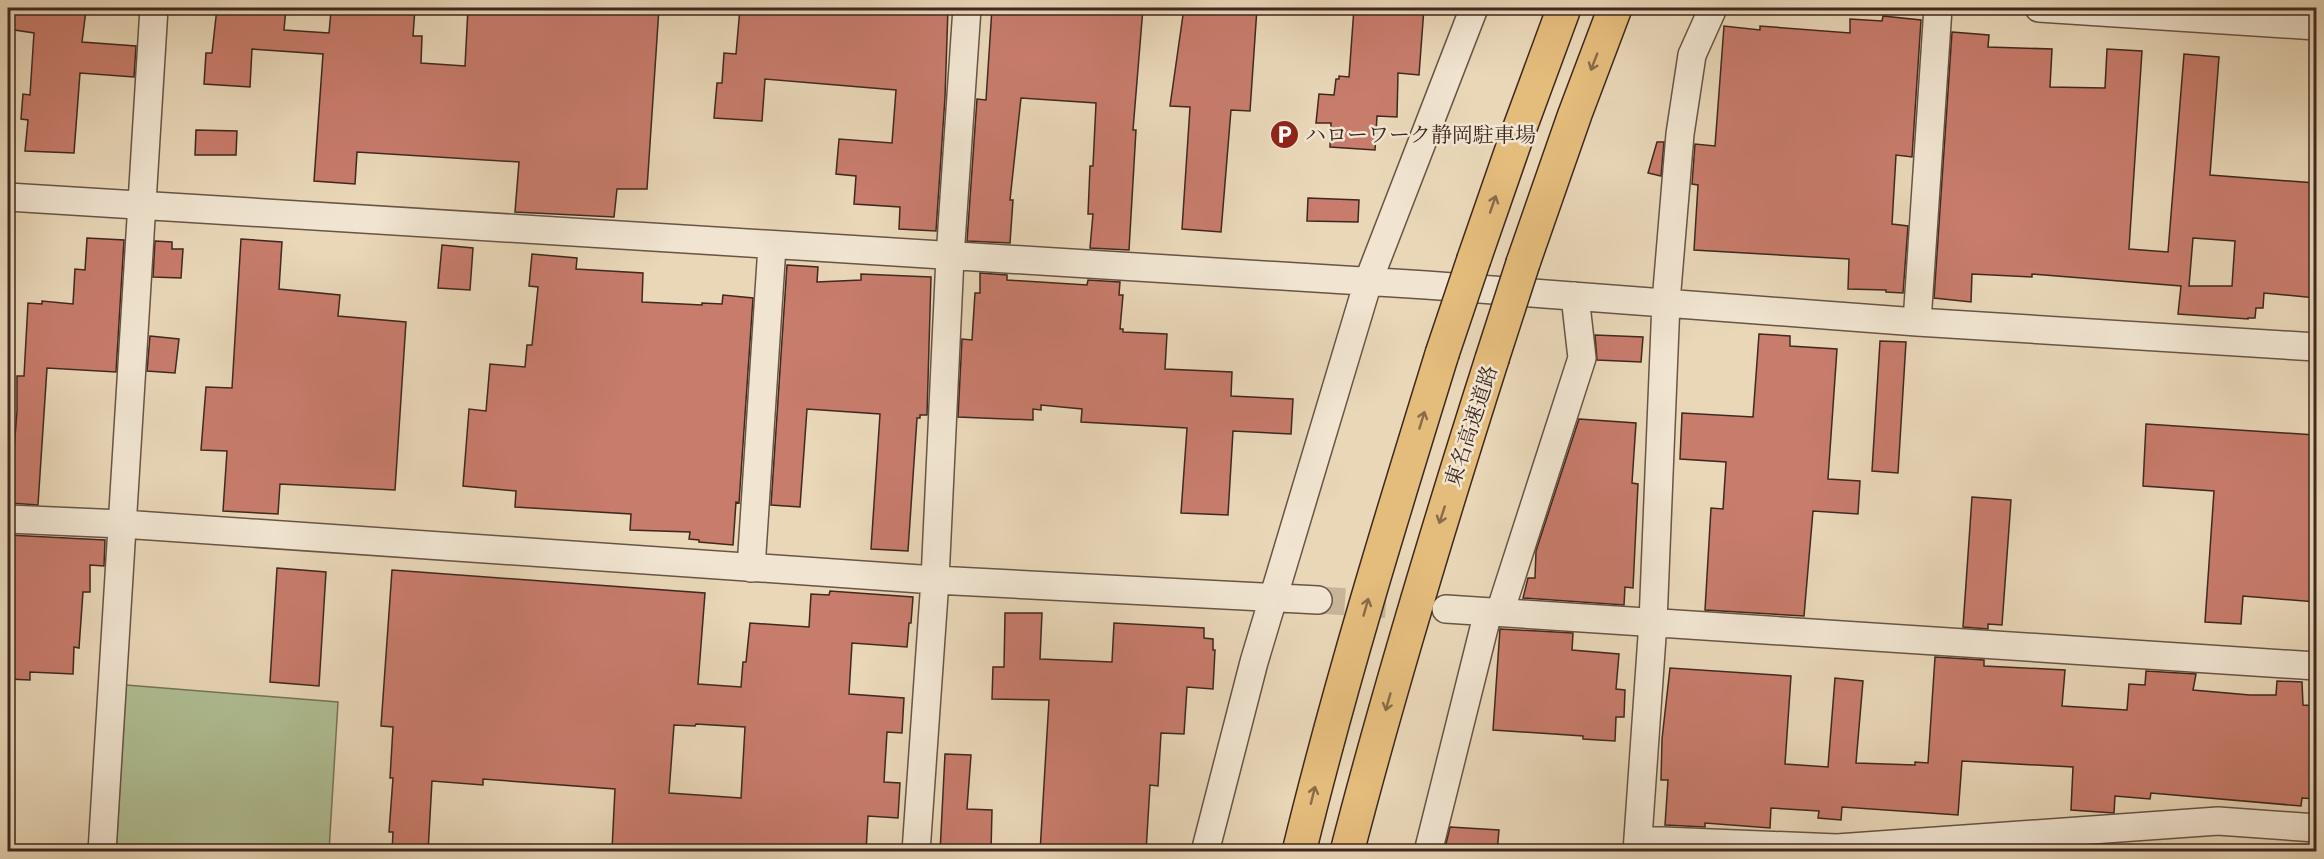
<svg xmlns="http://www.w3.org/2000/svg" width="2324" height="859" font-family="Vollkorn,'Noto Serif JP',serif">
	<rect width="100%" height="100%" fill="#e9d7b8"/>
	<filter id="stains"><feTurbulence type="fractalNoise" baseFrequency=".00333" numOctaves="4"/><feColorMatrix values="0 0 0 0 .2 0 0 0 0 .09 0 0 0 0 .02 0 0 0 .5 -.17"/></filter>
	<radialGradient id="worn" r=".72"><stop offset=".6" stop-color="#630" stop-opacity="0"/><stop offset="1" stop-color="#630" stop-opacity=".3"/></radialGradient>
	<path fill="#b0bf94" stroke="#77745a" stroke-width="1.5" d="M126 685 338 702 329 851H116Z"/>
	<path fill="#c87c6c" stroke="#3e291f" stroke-width="1.5" fill-rule="evenodd" d="M8 8 57 12V8H78L86 10 82 42 136 46 134 77 80 73 74 153 25 151 28 120 21 119 23 94 30 95 34 33 8 29Z
		M217 8H286L284 30 329 33 331 11 347 12 348 8H415L413 36H422L421 63 465 66 468 8H659L647 189H617L614 217 515 212 519 162 357 152 355 184 314 181 323 54 252 49 250 87 204 84 206 53H212Z
		M740 8H948L945 97 936 231 899 229 900 207 854 204 856 176 836 174 839 139 892 143 896 90 765 79 762 121 714 118 717 83H722L724 53 736 54Z
		M992 8H1053V9L1108 13 1109 8H1143L1133 130H1136L1129 250 1090 248 1093 214H1088L1090 166H1093L1096 103 1021 98 1010 200H1013L1010 243 967 241 977 99 986 100Z
		M1184 8H1257L1250 111 1231 110 1221 232 1182 229 1190 107 1170 106Z
		M1354 8H1424L1419 75 1398 73 1397 117 1377 116 1375 150 1330 147 1331 123H1316L1319 94 1334 95 1336 79H1339V76L1349 77Z
		M1883 16 1921 20 1912 157 1896 155 1892 224 1908 226 1903 293 1886 292V290L1848 289 1849 259 1694 250 1698 185 1692 184 1695 144 1715 146 1724 26 1760 30V26L1850 33V19L1882 21Z
		M1952 32 1989 35 1988 47 2052 49 2050 87 2105 88 2107 49 2142 51 2129 249 2168 252 2184 54 2219 57 2210 175 2316 183V298L2264 293 2263 308H2256L2255 318H2248V319L2178 314 2181 286 2032 274V277L1972 274 1971 302 1934 298ZM2193 238 2235 241 2232 286H2189Z
		M196 130 237 131 236 155H195Z
		M1657 142H1664L1661 176 1648 173Z
		M1308 198 1359 200 1358 222 1307 221Z
		M87 238 124 240 116 372 47 368 38 505 10 503 17 411V376H24L28 303 42 304V301L73 304 75 269 85 270Z
		M241 239 282 242 279 289 340 295 338 316 406 322 395 490 280 484 278 514 223 511 227 451 201 450 206 387 232 388Z
		M155 241 172 242V249H183L181 278 153 277Z
		M442 245 473 248 470 290 438 288Z
		M532 254 577 258 576 269 643 273 642 302 702 305V303L722 304 723 295 753 298 739 503 736 502 733 545 699 542V540L689 539 690 532 630 530 631 514 515 507 516 491 463 486 469 409 486 411 490 364 525 367 527 345H532L538 287 529 286Z
		M787 265 818 267 817 282 861 280V274L931 277 927 415H920V418H917L908 551 871 549 880 414 807 409 800 507 771 505Z
		M980 273 1007 275V280L1087 285 1088 280 1120 282 1119 295H1123L1120 329H1123V332L1167 334 1165 369 1232 372 1231 396 1293 399 1291 434 1233 431 1228 515 1181 513 1187 428 1081 422 1082 409 1041 405V410L1033 409V420L958 417 962 339 972 340 975 293H980Z
		M1759 334 1790 336V346L1837 349 1828 479 1860 481 1858 514 1813 511 1804 616 1705 610 1711 508 1723 509 1726 462 1680 459 1682 413 1753 417Z
		M1595 335 1643 337 1641 362 1597 360Z
		M150 336 179 339 175 373 147 371Z
		M1880 341 1906 342 1898 473 1872 471Z
		M1579 419 1636 423 1632 483 1638 484 1633 588 1625 587 1624 605 1523 598 1528 578H1535L1536 551Z
		M2146 424 2315 435 2311 510H2316V602L2243 596 2241 624 2205 622 2214 491 2143 486Z
		M1972 497 2011 500 2002 625 1988 624V629L1963 627Z
		M8 535 105 540 104 566 90 565V592H83L79 648 74 647 73 674 30 672V680L8 679Z
		M277 568 326 572 319 686 270 682Z
		M392 570 705 593 698 684 741 687 743 662H746L750 623 809 627 811 594 829 595 830 591 913 597 911 623H909L907 647 852 643 849 694 904 698 902 733 887 732 884 782 900 783 898 818 868 816 866 852 612 850 615 789 483 779V785L432 781 428 852H392L393 832H389L393 778H390L393 727 381 726ZM696 724 745 727 741 798 669 793 674 725 695 726Z
		M1005 613H1042L1040 659 1112 662 1114 623 1204 628V638L1213 639V650H1215L1213 689 1187 687 1184 734 1161 733 1158 786 1150 785 1146 852H1040L1049 700 992 699 993 667H1004Z
		M1500 629 1573 633 1572 650 1619 654 1616 689 1625 690 1624 717H1616L1615 741 1583 739V736L1493 730Z
		M1935 657 1984 660V666L2065 670 2062 706 2127 710 2129 684 2145 685 2146 671 2196 674 2193 690 2250 695H2276L2277 681 2302 682 2303 705 2316 706V799L2302 798 2301 806 2151 793 2150 799 2115 796 2114 813 2071 810 2073 767 1962 761 1958 815 1842 807 1841 820 1818 818 1819 811 1771 808 1770 828 1705 823V827L1665 825 1668 780H1661L1662 739 1670 668 1791 676 1785 764 1828 767 1835 678 1863 681 1856 763 1915 765V762L1928 763Z
		M945 754 971 755 967 809 992 810 991 852H940Z
		M1450 827 1499 830 1497 852H1444Z"/>
	<g fill="none" stroke-linecap="round" stroke-linejoin="round">
		<path stroke="#c7b499" stroke-width="27" stroke-dasharray="27 14" stroke-linecap="butt" d="M1318 600 1436 608"/>
		<defs>
			<path id="minor" d="M2039 8 2316 26
				M8 197 1426 285 1917 322 2316 347
				M1917 322 1938 8
				M8 519 122 524 935 580 1318 600
				M751 568 772 246
				M1446 609 2316 666
				M1500 612 1582 358 1575 296
				M1638 840 1837 848 2218 821 2316 828
				M102 852 154 8
				M916 852 935 580 950 257 967 8
				M1205 852 1254 662 1368 282 1474 8
				M1428 852 1488 612
				M1637 852 1653 622 1666 302 1680 134 1692 55 1713 8"/>
			<path id="highway" d="M1474 259 1515 141 1564 8
				M1523 263 1575 114 1615 8
				M1299 852C1340 684 1391 519 1442 354
				M1347 852C1390 686 1440 522 1492 359"/>
		</defs>
		<use href="#minor" stroke="#695445" stroke-width="30"/>
		<use href="#highway" stroke="#3e291f" stroke-width="36"/>
		<use href="#minor" stroke="#f1e5d1" stroke-width="27"/>
		<use href="#highway" stroke="#e4bc7c" stroke-width="33"/>
		<defs>
			<path id="highway-bridge" d="M1442 354 1474 259
				M1492 359 1523 263"/>
		</defs>
		<use href="#highway-bridge" stroke="#3e291f" stroke-width="36" stroke-linecap="butt"/>
		<use href="#highway-bridge" stroke="#e4bc7c" stroke-width="33"/>
	</g>
	<defs><path id="oneway-shaft" d="M-6 0H5M1.5-3L5.5 0L1.5 3" fill="none" stroke-width="1.6" stroke-linecap="round" stroke-linejoin="round" transform="scale(1.5)"/></defs>
	<g stroke="#896b49">
		<use href="#oneway-shaft" transform="translate(1594 62) rotate(111)"/>
		<use href="#oneway-shaft" transform="translate(1493 204) rotate(-71)"/>
		<use href="#oneway-shaft" transform="translate(1422 420) rotate(-73)"/>
		<use href="#oneway-shaft" transform="translate(1442 515) rotate(108)"/>
		<use href="#oneway-shaft" transform="translate(1366 607) rotate(-74)"/>
		<use href="#oneway-shaft" transform="translate(1388 702) rotate(106)"/>
		<use href="#oneway-shaft" transform="translate(1313 795) rotate(-76)"/>
	</g>
	<defs>
		<symbol id="parking-disc" viewBox="-11 -11 22 22"><circle r="9.5" fill="#8f2418" stroke="#f1e5d1"/><path d="M-3.5-5.5H1a3.5 3.5 0 0 1 0 7H-1V5.5H-3.5ZM-1-3.4V-.6H.8a1.4 1.4 0 0 0 0-2.8Z" fill="#fff"/></symbol>
	</defs>
	<g fill-rule="evenodd">
		<use href="#parking-disc" x="1268" y="118" width="33" height="33"/>
	</g>
	<g text-anchor="middle" stroke-width="5" stroke-linejoin="round" paint-order="stroke">
		<g font-size="21" fill="#3e291f" stroke="#f1e5d1" text-anchor="start">
			<text x="1305" y="142">ハローワーク静岡駐車場</text>
		</g>
		<g font-size="21" fill="#3e291f" stroke="#f1e5d1">
			<text transform="translate(1471 426) rotate(-72)" y="7">東名高速道路</text>
		</g>
	</g>
	<rect width="2324" height="859" fill="none" stroke="#e9d7b8" stroke-width="30"/>
	<rect x="9" y="9" width="2306" height="841" fill="none" stroke="#3e291f" stroke-width="3"/>
	<rect x="15" y="15" width="2294" height="829" fill="none" stroke="#3e291f" stroke-width="1.5"/>
	<rect width="100%" height="100%" filter="url(#stains)"/>
	<rect width="100%" height="100%" fill="url(#worn)"/>
</svg>
